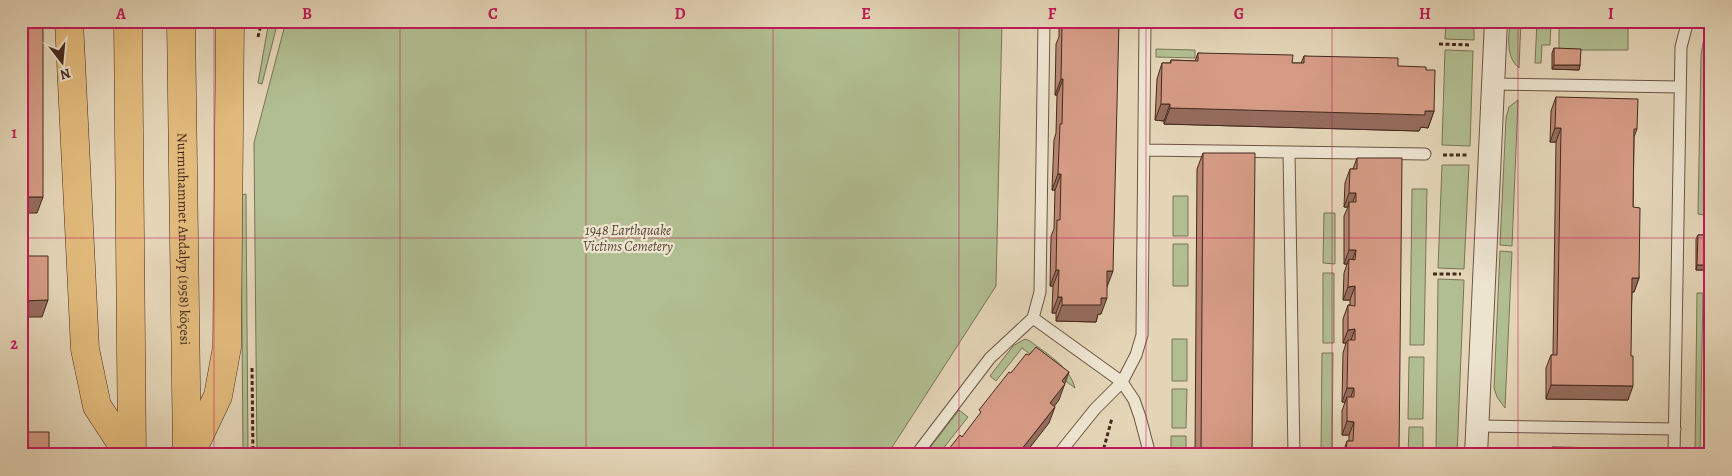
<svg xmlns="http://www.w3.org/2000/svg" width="1732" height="476" font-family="Alegreya,serif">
	<rect width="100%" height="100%" fill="#e4d5b7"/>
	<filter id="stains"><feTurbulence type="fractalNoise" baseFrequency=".004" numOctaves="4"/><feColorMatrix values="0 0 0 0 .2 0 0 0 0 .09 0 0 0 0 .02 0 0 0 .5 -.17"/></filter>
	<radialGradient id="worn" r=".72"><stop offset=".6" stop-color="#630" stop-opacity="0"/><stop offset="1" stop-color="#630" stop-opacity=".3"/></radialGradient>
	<path fill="#b1be91" stroke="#7a7457" d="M269 21H278L262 84 258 83Z
		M286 21H1002L996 286 887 455H257L254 143Z
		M1446 21H1474V40L1445 39Z
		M1510 21H1521L1519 68C1505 56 1509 38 1510 21Z
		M1537 21H1551L1550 45H1542L1541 63H1535Z
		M1559 21H1628V50H1559Z
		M1711 28V43L1706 56 1704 215 1698 214 1701 55 1703 43Z
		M1156 49 1195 50V58L1156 57Z
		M1445 50 1473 51 1470 146 1442 145Z
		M1518 100 1512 246 1500 245 1506 118 1509 107Z
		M1442 165H1469L1464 269 1438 268Z
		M1412 189H1427L1424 345H1410Z
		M246 194 248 455H243L241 195Z
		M1173 196H1188V236H1173Z
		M1324 213H1335V264L1323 263Z
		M1173 244H1188V286H1173Z
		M1500 251 1512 252 1505 408 1497 397 1494 388Z
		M1323 273H1334V343H1323Z
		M1438 279 1464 280 1457 455H1436Z
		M1697 293H1703L1700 455H1695Z
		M1025 339 1030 341C1048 355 1069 366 1075 388L1022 348 996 381 990 376 1013 346Z
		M1172 339H1187V381H1172Z
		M1322 353H1333L1332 455H1321Z
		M1409 357H1424L1423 419H1408Z
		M1172 389H1187L1186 428H1172Z
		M959 410 968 417 938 455 929 449Z
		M1409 427H1423V455H1408Z
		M1171 436H1186V455H1171Z
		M1623 448 1637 450 1644 455H1607L1611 454 1614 449Z"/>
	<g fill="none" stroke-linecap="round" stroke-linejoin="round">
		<defs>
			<path id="service" d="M1492 84 1680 87
				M1144 150 1425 154
				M1289 153 1294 455
				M1033 318 1122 382 1134 400 1140 417 1150 455
				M1478 426 1675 429
				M916 455 990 358 1033 318 1040 292 1044 21
				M1058 455 1095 409 1122 382 1136 355 1142 335 1145 21
				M1674 455 1681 47 1686 28 1689 21"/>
			<path id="minor" d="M1476 455 1496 21"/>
			<g id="primary">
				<path d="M69 21 85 349 97 406 129 455"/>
				<path d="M128 21 132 455"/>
				<path id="s1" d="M181 21 187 455"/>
				<path d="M190 455 218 396 227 347 230 21"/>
			</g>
		</defs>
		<use href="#service" stroke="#6c5544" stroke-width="13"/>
		<use href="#minor" stroke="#6c5544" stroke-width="24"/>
		<use href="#primary" stroke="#442a1d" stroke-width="29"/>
		<path stroke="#442a1d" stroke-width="3" stroke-dasharray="4 2.5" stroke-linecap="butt" d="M1434 21 1440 22
			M258 37 262 21
			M1439 44 1471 45
			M1443 155H1467
			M1433 274H1461
			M252 368 253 455
			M1102 455 1112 418"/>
		<use href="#service" stroke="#ede4d0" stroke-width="11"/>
		<use href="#minor" stroke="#ede4d0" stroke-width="22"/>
		<use href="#primary" stroke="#e2ba7c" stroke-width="28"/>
	</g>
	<path fill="#b78572" stroke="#442a1d" d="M1059 21H1119L1107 287 1101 314H1098L1096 322 1056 321V313H1052L1053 286H1050L1051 236 1054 229 1055 190H1052L1054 140 1056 133 1057 95H1055L1056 44 1059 37Z
		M1554 48 1580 65 1579 70 1552 69V53Z
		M1198 53 1292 63H1301L1304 56 1426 70 1434 111 1428 128 1421 127 1419 131 1164 124V121L1155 120 1157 79 1162 63H1170L1171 60 1195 61Z
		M1556 97 1637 129 1634 137 1633 207 1639 278 1634 292H1632L1628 400 1546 399V368L1551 355H1553L1556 142H1550L1551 111Z
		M1203 153 1252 455H1195L1197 169Z
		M1357 158 1399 455H1342L1347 441H1349V435H1342V411L1345 402H1342L1343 353 1346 343H1343V319L1348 305H1350V300H1343L1344 273 1347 264H1344V216L1348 207H1344L1345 183 1350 169H1353Z
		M1698 235H1711V270H1696V239Z"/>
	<path fill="#956c5d" stroke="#442a1d" d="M1554 65H1580L1579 70 1552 69Z
		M1061 79H1063L1057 95H1055Z
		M1161 104H1170L1164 121 1155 120Z
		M1170 108 1425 111H1434L1428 128 1421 127 1419 131 1164 124Z
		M1555 128H1561L1556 142H1550Z
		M1058 174H1061L1055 190H1052Z
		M1349 193H1356L1351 207 1349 202 1348 207H1344Z
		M21 197H43L37 213H21Z
		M1349 250H1356L1351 264 1349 259 1347 264H1344Z
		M1697 265H1711V270H1696Z
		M1056 270H1059L1053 286H1050Z
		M1107 271H1113L1107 287H1101Z
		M1632 278H1639L1634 292 1627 291Z
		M1355 286 1350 300H1343L1348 287Z
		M1058 297H1062L1056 313H1052Z
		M1101 298H1107L1101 314H1098L1096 322 1056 321 1062 305Z
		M48 300 42 317H21V301Z
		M1355 329 1350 343 1348 340 1346 343H1343L1348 330Z
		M1069 372 1059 400 1044 420 1050 403 1062 381Z
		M1551 385 1633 386 1628 400 1546 399Z
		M1347 388H1354L1349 402 1347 397 1345 402H1342Z
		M1055 407 1049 423 1024 455H1017Z
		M1347 421 1354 422 1349 435H1342Z"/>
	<path fill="#d59b85" stroke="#442a1d" d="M21 21H43V197H21Z
		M1064 21H1119L1113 271H1107V298H1101V305H1062V297H1058L1059 270H1056L1057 220H1060L1061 174H1058L1060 124H1062L1063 79H1061L1062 28H1064Z
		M1554 48 1581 49 1580 65H1554Z
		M1198 53 1293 55 1292 63H1304V56L1398 58V66L1426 67V70H1435L1434 111H1425V115L1170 108V104H1161L1162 63H1171V60L1198 61Z
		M1556 97 1638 99 1637 129H1634L1633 207 1640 208 1639 278H1632L1631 356H1633V386L1551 385V355H1557L1561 128H1555Z
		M1203 153H1255L1252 455H1201Z
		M1357 158H1402L1399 455H1346L1347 441H1353L1354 422 1347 421V397H1354V388H1347L1348 340H1355V329L1348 330V305L1355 306V286L1348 287 1349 259 1355 260 1356 250H1349V202H1356V193H1349L1350 169H1357Z
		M1698 235H1711V265H1697Z
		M21 256H48V300L21 301Z
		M1036 347 1069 372 1062 381 1065 384 1050 403 1055 407 1017 455H944L960 435 962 437 981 412 979 410 1009 372 1011 373 1026 354 1029 355Z
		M21 432H49V455H21Z
		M1552 447 1607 448V455H1552Z"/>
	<path fill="none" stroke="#c2185b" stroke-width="1" stroke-opacity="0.55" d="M214 21V455M400 21V455M586 21V455M773 21V455M959 21V455M1146 21V455M1332 21V455M1518 21V455M21 238H1711"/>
	<g text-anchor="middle" stroke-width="4.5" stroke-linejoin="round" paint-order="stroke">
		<g font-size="14" font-style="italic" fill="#5a4834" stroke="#ede4d0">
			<text x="628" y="235">1948 Earthquake<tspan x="628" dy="16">Victims Cemetery</tspan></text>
		</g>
		<g font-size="14" fill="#442a1d" stroke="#ede4d0">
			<text dy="5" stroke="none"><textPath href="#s1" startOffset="218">Nurmuhammet Andalyp (1958) köçesi</textPath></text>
		</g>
	</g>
	<rect width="1732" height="476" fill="none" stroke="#e4d5b7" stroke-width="55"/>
	<g transform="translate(62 62) rotate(164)" stroke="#ede4d0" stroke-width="4" paint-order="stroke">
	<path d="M0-4L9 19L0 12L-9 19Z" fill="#442a1d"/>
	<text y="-8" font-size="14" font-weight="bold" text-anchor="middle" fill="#442a1d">N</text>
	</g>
	<rect x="28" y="28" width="1676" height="420" fill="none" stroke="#c2185b" stroke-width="2"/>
	<g font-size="16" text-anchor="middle" font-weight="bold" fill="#c2185b">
		<text x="121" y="19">A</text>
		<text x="307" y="19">B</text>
		<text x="493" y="19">C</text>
		<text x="680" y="19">D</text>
		<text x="866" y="19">E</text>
		<text x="1052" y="19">F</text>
		<text x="1239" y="19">G</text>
		<text x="1425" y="19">H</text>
		<text x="1611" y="19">I</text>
		<text x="14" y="138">1</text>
		<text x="14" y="349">2</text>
	</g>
	<rect width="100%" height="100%" filter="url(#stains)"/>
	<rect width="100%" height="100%" fill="url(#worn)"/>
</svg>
